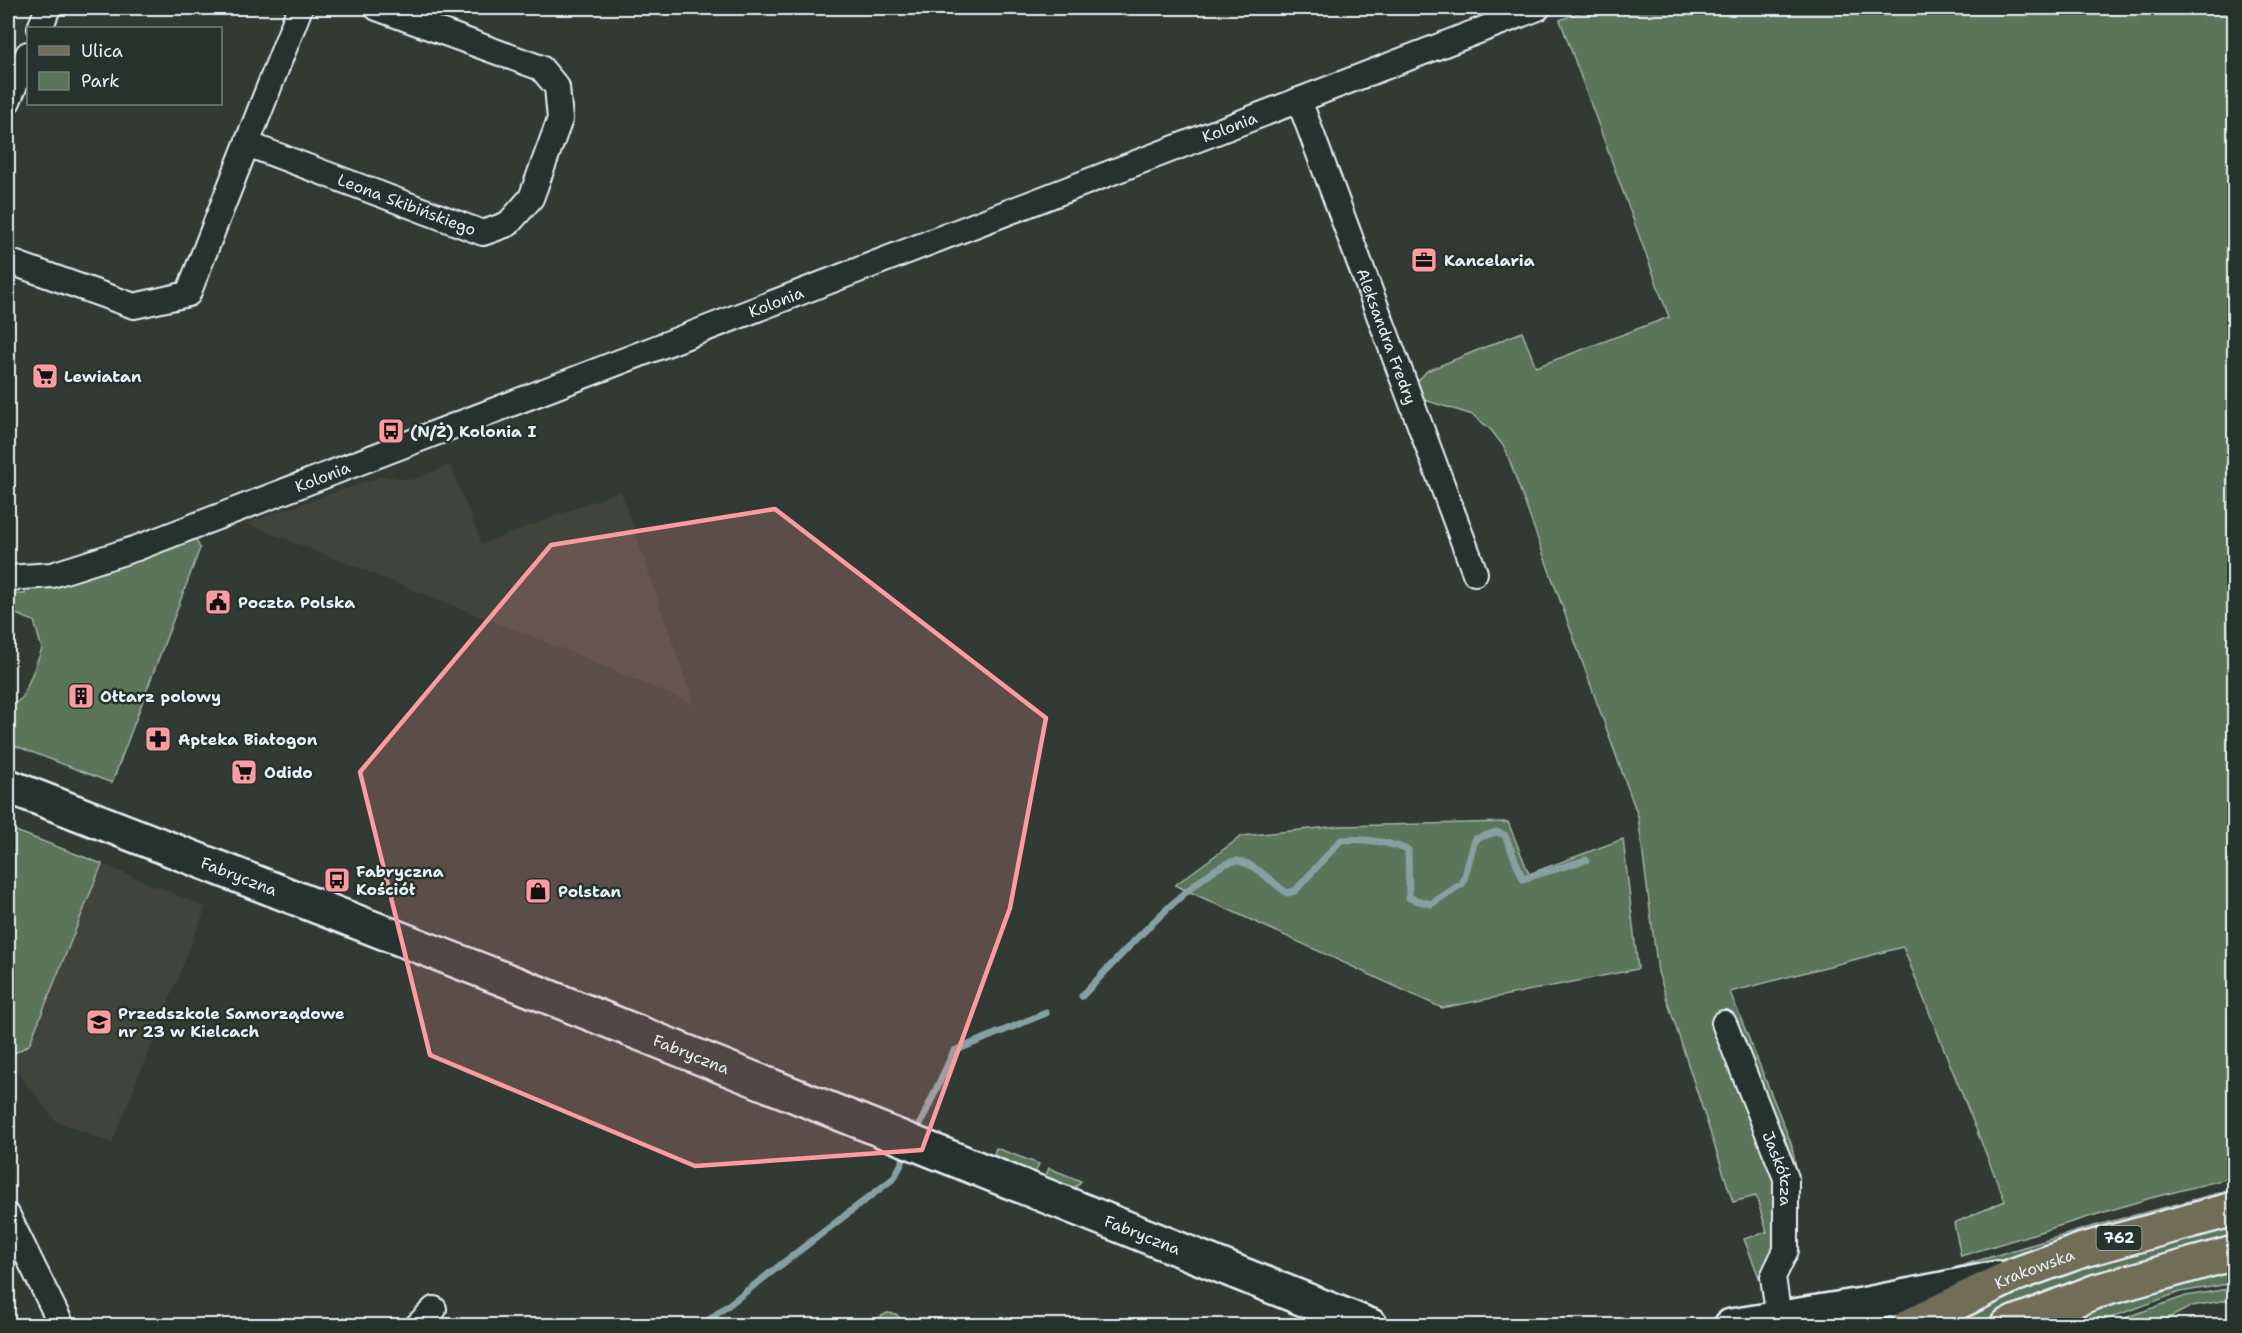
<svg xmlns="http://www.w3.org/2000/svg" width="2242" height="1333" font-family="'Shantell Sans',sans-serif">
	<rect width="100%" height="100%" fill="#323b33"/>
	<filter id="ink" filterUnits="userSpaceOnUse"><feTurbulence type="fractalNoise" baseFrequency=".0167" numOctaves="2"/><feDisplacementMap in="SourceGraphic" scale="12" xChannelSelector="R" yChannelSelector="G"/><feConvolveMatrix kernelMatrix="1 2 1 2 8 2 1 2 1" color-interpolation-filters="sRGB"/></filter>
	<g filter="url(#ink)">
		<path fill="#40453a" d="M450 465 482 544 621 491 694 705 575 654 246 523 383 476 412 480Z
			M102 864 206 907 112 1143 56 1121 8 1060V1057L29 1045Z"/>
		<path fill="#5a745a" stroke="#a1b2a9" stroke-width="1.5" d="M1591 8H2234V1177L2147 1199 1961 1256 1954 1223 2005 1201 1903 947 1730 992 1791 1143 1796 1167 1783 1171 1782 1239 1762 1285 1744 1239 1767 1232 1756 1196 1733 1202 1658 972 1638 816 1505 448 1491 430 1473 415 1421 399 1416 383 1427 371 1522 332 1536 367 1669 317 1560 20Z
			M194 536 200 548 112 783 8 743V709L23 697 42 649 34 621 8 611V594H25V589L52 586Z
			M1508 822 1529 874 1623 839 1638 969 1442 1008 1175 885 1242 836 1340 826Z
			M8 828 102 864 29 1045 8 1057Z
			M996 1148 1039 1164 1033 1178 995 1163 993 1156Z
			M1049 1168 1081 1181 1071 1193 1046 1183 1045 1177Z
			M2234 1189V1195L2015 1259 1944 1276H1927L2094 1226Z
			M2234 1223V1238L2135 1263 2084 1280 1973 1325 1951 1326C2039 1277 2137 1245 2234 1223Z
			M2234 1269V1283L2180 1292 2091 1325 2045 1326 2100 1306Z
			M2234 1288V1299L2192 1306 2156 1325H2105L2186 1296Z
			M887 1313 896 1314 907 1325H866Z
			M1892 1315 1878 1325 1805 1326Z"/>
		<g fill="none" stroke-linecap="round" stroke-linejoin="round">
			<path stroke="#87a1a3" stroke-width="7" d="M1082 996C1106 971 1207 859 1237 861 1253 862 1274 884 1287 893L1295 891 1341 840C1365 838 1386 841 1408 850L1409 898 1431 904 1463 883 1475 839 1496 832 1505 835 1523 879 1586 860
				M915 1135 954 1051 1046 1013
				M701 1326 894 1178 908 1151"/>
			<defs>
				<g id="street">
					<path d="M40 28 48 8"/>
					<path id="s1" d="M1299 100 1475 573"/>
					<path d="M8 101 28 54"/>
					<path id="s2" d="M247 144 483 233 508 224 531 198 560 119 557 87 541 68 377 8"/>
					<path d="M8 261 134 306 188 294 300 8"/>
					<path id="s3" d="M8 578 52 575 137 548 1538 8"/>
					<path id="s4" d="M1724 1023 1786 1178V1250L1773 1277 1779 1319"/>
					<path d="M8 1216 62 1326"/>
					<path d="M417 1326 434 1309"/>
				</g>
				<g id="secondary">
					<path id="s5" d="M8 786 524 987 1371 1326"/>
					<path d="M1731 1326 1862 1305 1998 1278"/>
				</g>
				<g id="primary">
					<path id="s6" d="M1909 1326 2014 1275 2083 1250 2234 1209"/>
					<path d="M2007 1326 2097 1291 2234 1253"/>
				</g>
			</defs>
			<use href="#street" stroke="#e8f1f8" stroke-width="28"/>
			<use href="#secondary" stroke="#e8f1f8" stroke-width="38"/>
			<use href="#primary" stroke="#e8f1f8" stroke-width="38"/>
			<use href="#street" stroke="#26332d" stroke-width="24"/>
			<use href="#secondary" stroke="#26332d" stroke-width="33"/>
			<use href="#primary" stroke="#716e59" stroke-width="33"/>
		</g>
	</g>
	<path fill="#ff9aa2" fill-opacity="0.2" stroke="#ff9aa2" stroke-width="4.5" stroke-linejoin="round" d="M775 509 1046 718 1010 908 922 1150 695 1166 430 1055 360 772 551 545Z"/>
	<defs>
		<symbol id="office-square" viewBox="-11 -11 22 22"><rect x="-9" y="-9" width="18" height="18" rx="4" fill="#ff9aa2" stroke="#26332d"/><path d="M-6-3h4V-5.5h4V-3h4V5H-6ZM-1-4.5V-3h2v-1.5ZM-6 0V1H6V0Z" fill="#111"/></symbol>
		<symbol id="supermarket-square" viewBox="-11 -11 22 22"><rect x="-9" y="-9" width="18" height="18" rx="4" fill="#ff9aa2" stroke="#26332d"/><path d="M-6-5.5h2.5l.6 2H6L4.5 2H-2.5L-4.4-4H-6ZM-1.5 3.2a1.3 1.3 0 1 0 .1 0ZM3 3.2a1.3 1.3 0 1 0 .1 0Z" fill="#111"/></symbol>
		<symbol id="bus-square" viewBox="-11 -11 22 22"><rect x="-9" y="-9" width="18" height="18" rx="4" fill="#ff9aa2" stroke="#26332d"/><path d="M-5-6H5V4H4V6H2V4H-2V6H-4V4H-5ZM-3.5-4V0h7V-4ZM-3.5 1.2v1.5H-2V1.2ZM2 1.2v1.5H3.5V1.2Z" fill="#111"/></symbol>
		<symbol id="civic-square" viewBox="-11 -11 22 22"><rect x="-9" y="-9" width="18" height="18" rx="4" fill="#ff9aa2" stroke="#26332d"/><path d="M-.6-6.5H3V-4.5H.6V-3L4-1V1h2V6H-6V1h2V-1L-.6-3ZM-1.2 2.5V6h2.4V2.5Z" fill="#111"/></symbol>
		<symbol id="building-square" viewBox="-11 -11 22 22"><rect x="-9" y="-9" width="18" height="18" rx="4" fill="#ff9aa2" stroke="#26332d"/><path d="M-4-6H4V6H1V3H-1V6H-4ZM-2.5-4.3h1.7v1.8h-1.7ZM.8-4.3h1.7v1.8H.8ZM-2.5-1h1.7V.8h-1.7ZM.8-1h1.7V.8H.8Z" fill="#111"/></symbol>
		<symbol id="pharmacy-square" viewBox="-11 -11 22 22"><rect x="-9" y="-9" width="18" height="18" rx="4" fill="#ff9aa2" stroke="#26332d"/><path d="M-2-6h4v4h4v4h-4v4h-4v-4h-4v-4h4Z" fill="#111"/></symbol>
		<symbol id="shop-square" viewBox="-11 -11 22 22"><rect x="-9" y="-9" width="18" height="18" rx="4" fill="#ff9aa2" stroke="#26332d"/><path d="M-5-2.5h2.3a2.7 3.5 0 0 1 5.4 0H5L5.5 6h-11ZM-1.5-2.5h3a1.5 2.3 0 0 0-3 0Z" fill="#111"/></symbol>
		<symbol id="school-square" viewBox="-11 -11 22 22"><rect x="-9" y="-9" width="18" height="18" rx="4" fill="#ff9aa2" stroke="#26332d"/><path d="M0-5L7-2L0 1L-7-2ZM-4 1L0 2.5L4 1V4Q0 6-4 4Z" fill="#111"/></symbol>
	</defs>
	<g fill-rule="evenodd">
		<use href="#office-square" x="1409" y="245" width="30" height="30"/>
		<use href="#supermarket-square" x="30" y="361" width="30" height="30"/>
		<use href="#bus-square" x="376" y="416" width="30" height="30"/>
		<use href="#civic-square" x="203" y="587" width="30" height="30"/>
		<use href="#building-square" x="66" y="681" width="30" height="30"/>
		<use href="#pharmacy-square" x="143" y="724" width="30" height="30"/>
		<use href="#supermarket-square" x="229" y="757" width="30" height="30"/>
		<use href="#bus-square" x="322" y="865" width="30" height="30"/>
		<use href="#shop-square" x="523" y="876" width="30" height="30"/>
		<use href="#school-square" x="84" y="1007" width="30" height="30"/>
	</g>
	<g text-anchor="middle" stroke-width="5" stroke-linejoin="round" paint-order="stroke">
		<rect fill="#26332d" stroke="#aeb8bb" stroke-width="1.5" x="2096.5" y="1226" width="45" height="24" rx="4.5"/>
		<g font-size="15" font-weight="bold" fill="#e8f1f8">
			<text x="2119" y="1243">762</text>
		</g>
		<g font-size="16" fill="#e8f1f8" stroke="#26332d">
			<text dy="6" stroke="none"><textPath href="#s3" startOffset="1304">Kolonia</textPath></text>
			<text dy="6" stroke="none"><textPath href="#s2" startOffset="171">Leona Skibińskiego</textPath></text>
			<text dy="6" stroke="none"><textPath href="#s3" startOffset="818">Kolonia</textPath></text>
			<text dy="6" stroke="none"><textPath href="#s1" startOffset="252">Aleksandra Fredry</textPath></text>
			<text dy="6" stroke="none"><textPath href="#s3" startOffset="332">Kolonia</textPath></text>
			<text dy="6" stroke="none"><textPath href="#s5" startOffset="248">Fabryczna</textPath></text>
			<text dy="6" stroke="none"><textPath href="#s5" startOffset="734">Fabryczna</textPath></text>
			<text dy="6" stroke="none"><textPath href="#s4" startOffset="156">Jaskółcza</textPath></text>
			<text dy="6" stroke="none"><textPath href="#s5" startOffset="1220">Fabryczna</textPath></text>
			<text dy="6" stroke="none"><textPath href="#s6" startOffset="138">Krakowska</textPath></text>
		</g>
		<g font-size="16" font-weight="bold" fill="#e8f1f8" stroke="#26332d" text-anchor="start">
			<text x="1444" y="266">Kancelaria</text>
			<text x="64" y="382">Lewiatan</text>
			<text x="410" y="437">(N/Ż) Kolonia I</text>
			<text x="238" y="608">Poczta Polska</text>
			<text x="100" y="702">Ołtarz polowy</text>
			<text x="178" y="745">Apteka Białogon</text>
			<text x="264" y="778">Odido</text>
			<text x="356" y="877">Fabryczna<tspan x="356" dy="18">Kościół</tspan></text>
			<text x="558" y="897">Polstan</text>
			<text x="118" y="1019">Przedszkole Samorządowe<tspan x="118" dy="18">nr 23 w Kielcach</tspan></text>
		</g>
	</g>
	<rect width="2242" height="1333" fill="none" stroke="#26332d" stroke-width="30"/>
	<rect x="15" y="15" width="2212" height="1303" fill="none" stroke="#e8f1f8" stroke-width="2" filter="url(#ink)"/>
	<rect x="27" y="27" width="195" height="78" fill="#26332d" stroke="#747f7e" stroke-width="1.5"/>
	<rect x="39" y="46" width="30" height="9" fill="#716e59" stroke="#747f7e" stroke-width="1.5"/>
	<text x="81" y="57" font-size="18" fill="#e8f1f8">Ulica</text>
	<rect x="39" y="72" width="30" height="18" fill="#5a745a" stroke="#747f7e" stroke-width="1.5"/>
	<text x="81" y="87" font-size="18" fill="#e8f1f8">Park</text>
</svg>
